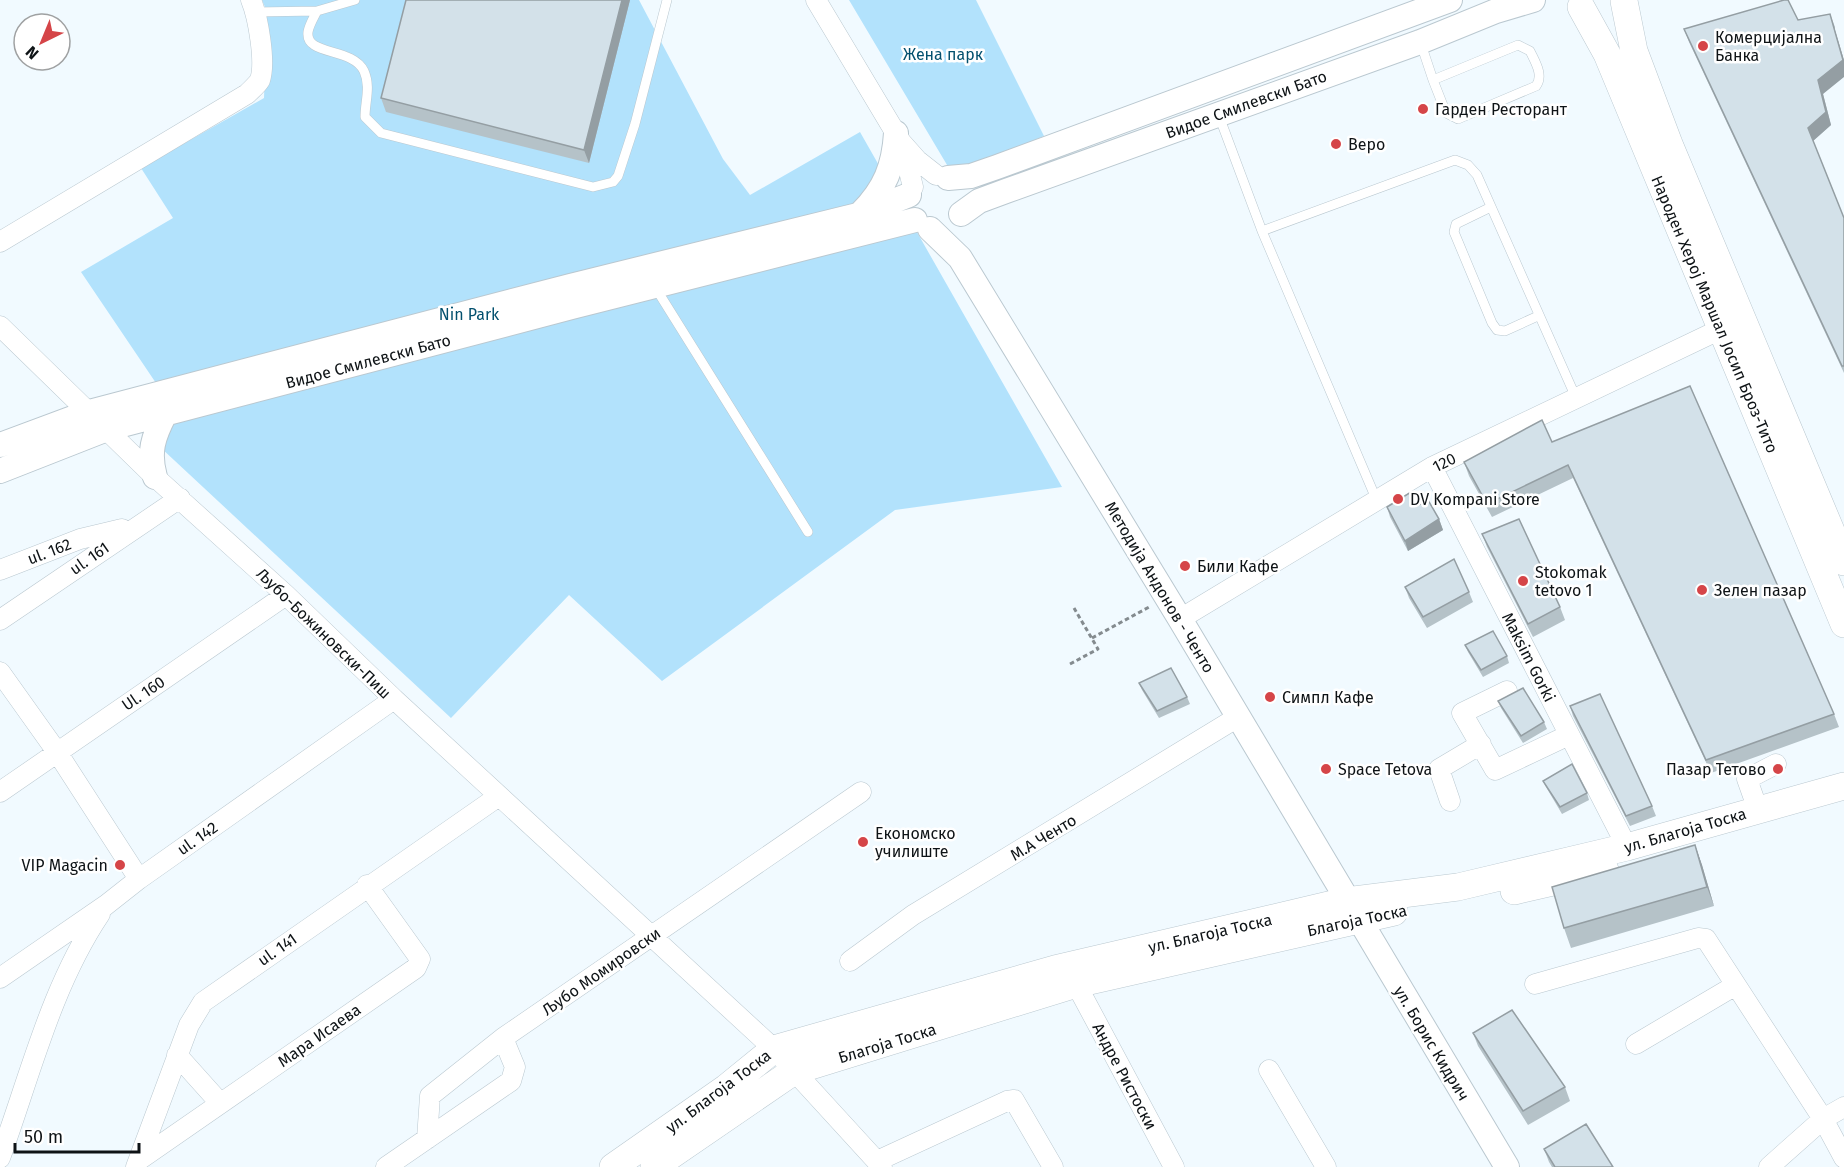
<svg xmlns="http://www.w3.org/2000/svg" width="1844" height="1167" font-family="'Fira Sans',sans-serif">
	<rect width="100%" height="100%" fill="#f1faff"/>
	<path fill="#b2e2fc" d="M262 0H639L723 159 750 195 860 132 1062 487 895 510 662 681 569 595 451 718 131 420 160 389 81 272 173 218 141 168 264 98 267 12Z
		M849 0H976L1044 136 953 175Z"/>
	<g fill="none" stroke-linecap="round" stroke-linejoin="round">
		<defs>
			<path id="service" d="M317 11 355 0
				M256 12 317 11C314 17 309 25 308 32 305 56 352 47 364 71 371 87 365 101 365 117L381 133 593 187 613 182 618 176 635 124 667 0
				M1421 44 1433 80
				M1518 45 1530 51C1535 62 1544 75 1536 86L1458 119 1446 113 1433 80Z
				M1219 116 1262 231 1377 501
				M1491 207 1456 224 1454 232 1492 323 1497 330 1505 331 1538 316
				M1262 231 1455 160 1468 165 1477 175 1577 400
				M655 287 808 532"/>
			<path id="minor" d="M816 0 901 142 917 160 936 175
				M903 147 913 187
				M0 242 247 94C252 89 257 85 260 80 266 62 258 17 251 0
				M0 326 155 477 286 595 394 699 774 1049 882 1167
				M1432 467 1627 847
				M0 570 80 539 122 529
				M1180 619 1432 467 1721 329
				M0 620 180 498
				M0 672 57 752 139 879
				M1507 691 1462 713 1495 770 1569 735
				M0 792 286 595
				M1450 801 1439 769 1481 744
				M1758 810 1747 779 1776 764
				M850 961 913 915 1238 717
				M0 978 106 905 139 879 394 699
				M1076 984 1174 1167
				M1535 984 1698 938 1706 939 1823 1119 1844 1158
				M1636 1044 1736 985
				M177 1055 220 1103
				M1269 1070 1326 1167
				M427 1139 430 1096 503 1038
				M0 1158C30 1076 51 987 100 914
				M139 1160 416 968 420 959 367 885
				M877 1161 1007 1101 1014 1100 1053 1167
				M136 1167 189 1025 203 1002 499 796
				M386 1167 511 1081 515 1067 503 1038 861 792
				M1769 1167 1823 1119 1844 1107"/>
			<path id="tertiary" d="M948 178 971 176 997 167 1450 0
				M861 213C885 189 894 166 896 133
				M961 214 979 201 1006 191 1420 42 1496 11 1533 0
				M930 229 960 258 1180 619 1507 1167
				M0 445 89 412 570 286 858 215 909 195
				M0 471 107 429 572 307 915 220
				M155 477C148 452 153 437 165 414"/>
			<path id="secondary" d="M1624 1 1634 51 1669 144 1844 562
				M1581 7 1607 54 1844 624
				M1514 891 1605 870
				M613 1167 726 1088 774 1049 1055 969 1346 901 1458 887 1627 847 1844 786
				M654 1167 794 1071 1076 984 1394 912"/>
		</defs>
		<use href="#service" stroke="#bac8d0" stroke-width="10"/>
		<use href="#minor" stroke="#bac8d0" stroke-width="21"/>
		<use href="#tertiary" stroke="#bac8d0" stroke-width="26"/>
		<use href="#secondary" stroke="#bac8d0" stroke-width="28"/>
		<path stroke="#848b8f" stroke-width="3" stroke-dasharray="4.5 3" stroke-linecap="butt" d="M1092 638 1151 606
			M1070 664 1098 649 1074 608"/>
		<use href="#service" stroke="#fff" stroke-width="9"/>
		<use href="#minor" stroke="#fff" stroke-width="20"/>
		<use href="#tertiary" stroke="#fff" stroke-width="24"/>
		<use href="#secondary" stroke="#fff" stroke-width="27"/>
	</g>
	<path fill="#b5c2c8" d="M406 0H630L589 163 386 112 381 98Z
		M1830 14 1835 27 1823 94 1831 125 1813 141 1844 218V373L1689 42 1684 29 1798 20Z
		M1552 442 1834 714 1839 727 1711 773 1573 478 1492 517 1469 476 1464 462Z
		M1417 506 1439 519 1443 530 1408 551 1390 517 1387 507Z
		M1482 534 1560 607 1565 620 1533 637 1487 547Z
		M1405 587 1469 592 1473 602 1427 628 1409 598Z
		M1465 645 1507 656 1509 663 1483 677 1468 652Z
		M1139 683 1187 697 1190 704 1159 718 1142 690Z
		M1498 701 1544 722 1547 729 1523 743 1501 708Z
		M1570 706 1652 806 1656 816 1630 826 1573 716Z
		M1543 781 1587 793 1589 800 1562 814 1546 787Z
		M1695 845 1702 865 1714 906 1571 948 1564 928Z
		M1473 1033 1565 1087 1570 1101 1528 1125 1478 1046Z
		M1544 1149 1613 1167H1552L1549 1162Z"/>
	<path fill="#949ea3" d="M622 0H630L589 163 584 150Z
		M1830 14 1844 60V77L1823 94 1831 125 1813 141 1808 128Z
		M1439 519 1443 530 1408 551 1405 541Z
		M1695 845 1702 865 1714 906 1707 887Z"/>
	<path fill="#d3e1e9" stroke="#949ea3" stroke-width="1.5" d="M406 0H622L584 150 381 98Z
		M1784 0H1788L1798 20 1830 14 1843 60 1818 80 1826 112 1808 128 1844 218V366H1842L1684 29Z
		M1690 386 1834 714 1706 760 1568 465 1487 504 1464 462 1542 420 1552 442Z
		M1411 492 1417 506 1428 500 1439 519 1405 541 1387 507Z
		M1519 519 1560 607 1528 624 1482 534Z
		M1454 559 1469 592 1423 617 1405 587Z
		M1493 631 1507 656 1481 670 1465 645Z
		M1171 668 1187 697 1157 711 1139 683Z
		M1523 688 1544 722 1521 736 1498 701Z
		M1600 694 1652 806 1626 816 1570 706Z
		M1572 764 1587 793 1560 807 1543 781Z
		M1695 845 1707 887 1564 928 1552 887Z
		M1512 1010 1565 1087 1523 1111 1473 1033Z
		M1586 1124 1613 1167H1555L1544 1149Z"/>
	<g fill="#d54548" stroke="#fff" stroke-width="2">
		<circle cx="1703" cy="46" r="6"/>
		<circle cx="1423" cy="109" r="6"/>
		<circle cx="1336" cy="144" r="6"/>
		<circle cx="1398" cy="499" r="6"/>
		<circle cx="1185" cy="566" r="6"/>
		<circle cx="1523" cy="581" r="6"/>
		<circle cx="1702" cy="590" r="6"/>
		<circle cx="1270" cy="697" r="6"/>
		<circle cx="1326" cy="769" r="6"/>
		<circle cx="1778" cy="769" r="6"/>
		<circle cx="863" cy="842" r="6"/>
		<circle cx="120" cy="865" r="6"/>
	</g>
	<g text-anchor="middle" stroke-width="5" stroke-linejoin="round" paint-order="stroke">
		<g font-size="16" fill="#0e1316" stroke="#fff" text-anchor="start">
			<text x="1715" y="43">Комерцијална<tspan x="1715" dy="18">Банка</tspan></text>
			<text x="1435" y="115">Гарден Ресторант</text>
			<text x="1348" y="150">Веро</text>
			<text x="1410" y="505">DV Kompani Store</text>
			<text x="1197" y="572">Били Кафе</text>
			<text x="1535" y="578">Stokomak<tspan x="1535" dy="18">tetovo 1</tspan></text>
			<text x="1714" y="596">Зелен пазар</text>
			<text x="1282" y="703">Симпл Кафе</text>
			<text x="1338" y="775">Space Tetova</text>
			<text x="1766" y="775" text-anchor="end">Пазар Тетово</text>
			<text x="875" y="839">Економско<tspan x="875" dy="18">училиште</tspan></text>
			<text x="108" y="871" text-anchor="end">VIP Magacin</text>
		</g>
		<g font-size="16" fill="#03506e" stroke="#fff">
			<text x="943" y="60">Жена парк</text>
			<text x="469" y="320">Nin Park</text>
		</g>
		<g font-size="16" fill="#0e1316" stroke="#fff">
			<text transform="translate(1246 104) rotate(-20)" y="6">Видое Смилевски Бато</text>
			<text transform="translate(1715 314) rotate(67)" y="6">Народен Херој Маршал Јосип Броз-Тито</text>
			<text transform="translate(368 361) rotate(-15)" y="6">Видое Смилевски Бато</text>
			<text transform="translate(1444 462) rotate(-26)" y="6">120</text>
			<text transform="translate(49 551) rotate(-21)" y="6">ul. 162</text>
			<text transform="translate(89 558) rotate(-35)" y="6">ul. 161</text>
			<text transform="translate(1160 587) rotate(59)" y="6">Методија Андонов - Ченто</text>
			<text transform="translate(324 633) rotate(44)" y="6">Љубо-Божиновски-Пиш</text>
			<text transform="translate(1529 657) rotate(63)" y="6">Maksim Gorki</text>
			<text transform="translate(143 693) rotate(-34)" y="6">Ul. 160</text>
			<text transform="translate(1685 830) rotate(-16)" y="6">ул. Благоја Тоска</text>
			<text transform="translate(1043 837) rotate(-31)" y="6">М.А Ченто</text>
			<text transform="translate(197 838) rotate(-35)" y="6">ul. 142</text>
			<text transform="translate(1357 920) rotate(-12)" y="6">Благоја Тоска</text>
			<text transform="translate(1210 933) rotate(-13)" y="6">ул. Благоја Тоска</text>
			<text transform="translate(277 949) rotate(-35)" y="6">ul. 141</text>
			<text transform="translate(601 971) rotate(-35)" y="6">Љубо Момировски</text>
			<text transform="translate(319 1035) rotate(-35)" y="6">Мара Исаева</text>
			<text transform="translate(887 1043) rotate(-17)" y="6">Благоја Тоска</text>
			<text transform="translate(1432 1043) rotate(59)" y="6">ул. Борис Кидрич</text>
			<text transform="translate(1125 1076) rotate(62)" y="6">Андре Ристоски</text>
			<text transform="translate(718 1091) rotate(-37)" y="6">ул. Благоја Тоска</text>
		</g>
	</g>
	<g transform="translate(42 42) rotate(223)"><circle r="28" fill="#ffffff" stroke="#9fa1a2" stroke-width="1.5"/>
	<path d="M0-4.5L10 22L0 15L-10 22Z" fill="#d54548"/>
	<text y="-9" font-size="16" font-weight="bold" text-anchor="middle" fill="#0e1316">N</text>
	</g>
	<path d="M15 1143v9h124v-9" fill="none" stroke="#0e1316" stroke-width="3"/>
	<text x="24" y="1143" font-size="18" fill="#0e1316" stroke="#ffffff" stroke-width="4.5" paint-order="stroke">50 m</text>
</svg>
